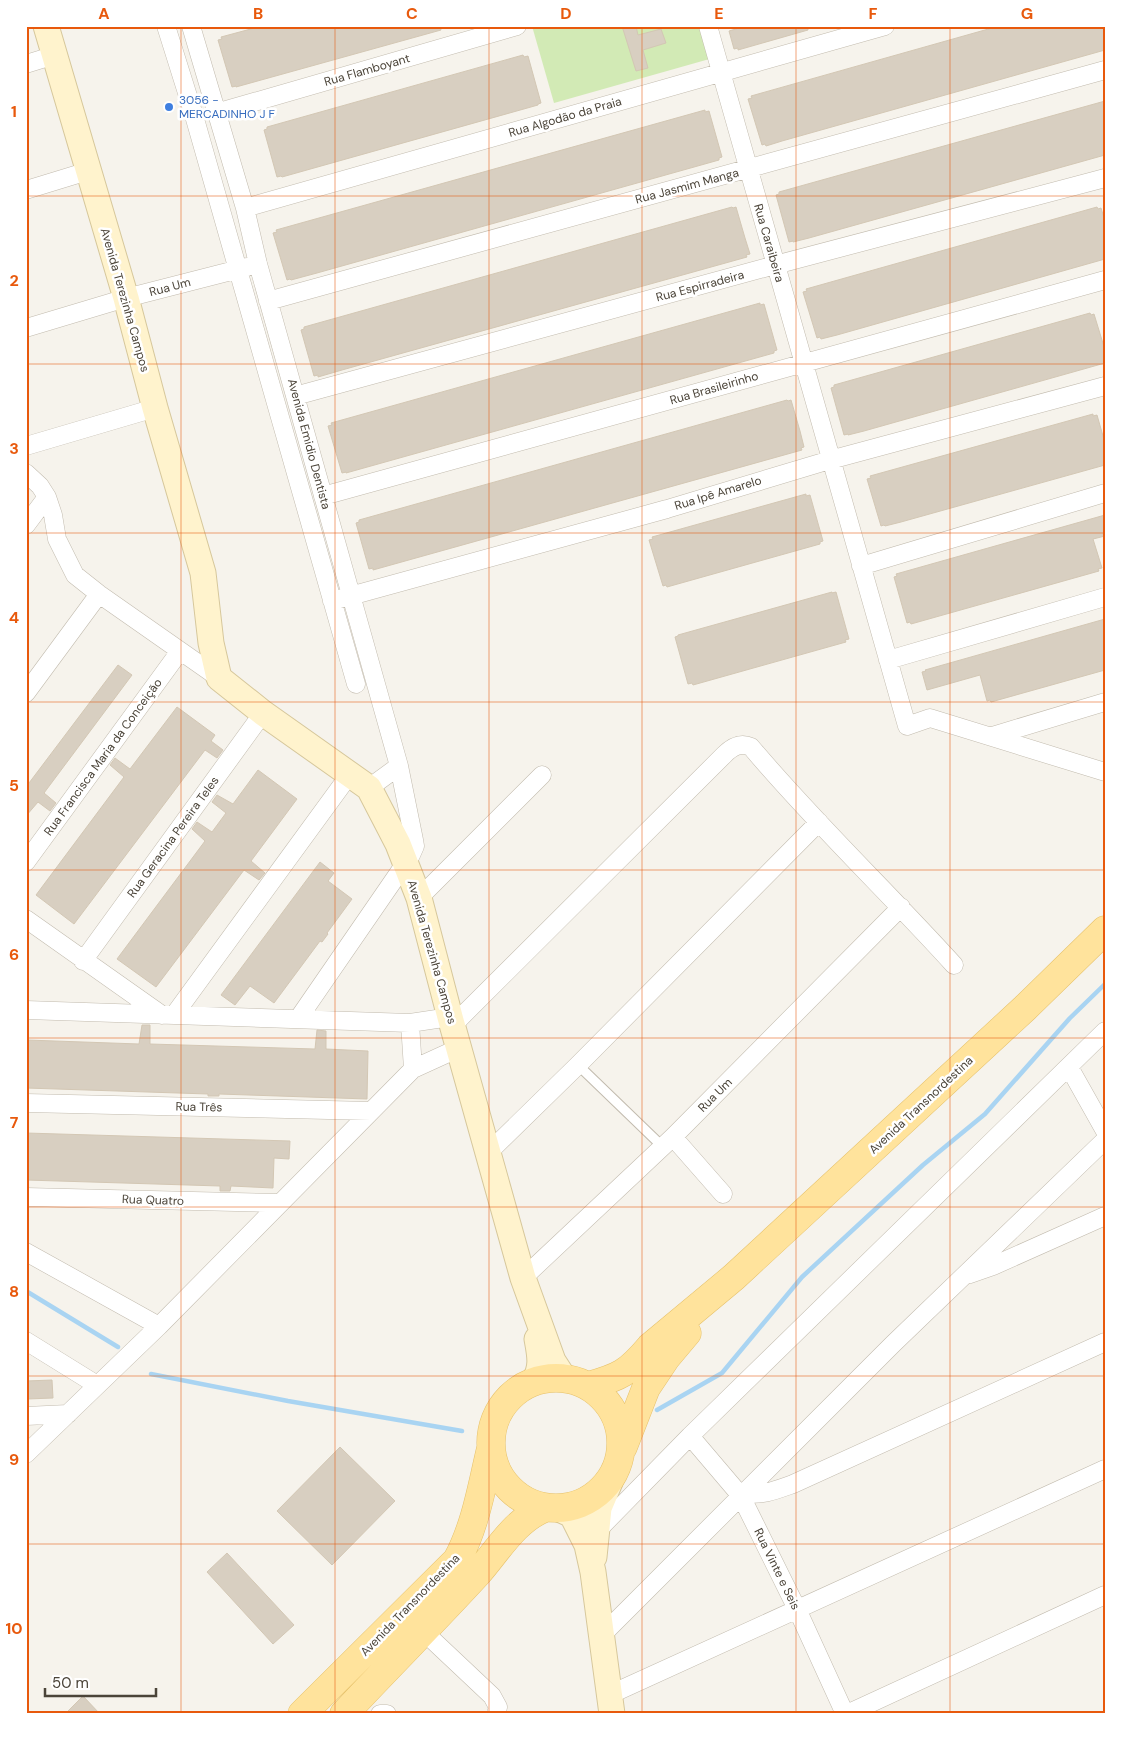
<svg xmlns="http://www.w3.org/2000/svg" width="1131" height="1740" font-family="'DM Sans',sans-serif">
	<rect width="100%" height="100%" fill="#f6f3ec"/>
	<path fill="#d2eab5" d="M532 26H704L713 58 554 103Z"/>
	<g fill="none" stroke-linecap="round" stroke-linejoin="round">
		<path stroke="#a9d4f2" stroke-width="4.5" d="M26 1291 118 1347
			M151 1374 288 1401 462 1431
			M657 1410 722 1373 802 1277 923 1165 985 1114 1070 1018 1105 984"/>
	</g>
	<path fill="#d8cfc1" stroke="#d3c7b4" d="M262 26H440L441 30 236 87V86L232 87 218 40 222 39 221 37Z
		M622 26H636L638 35 661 29 666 43 643 50 648 68 636 71Z
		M746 26H808V30L738 50V48L734 49 729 31Z
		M999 26H1105V50L782 141 766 146 765 144 762 145 748 99 752 98 751 96Z
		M523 55 524 57 528 56 536 85 541 103 538 104V105L282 177 281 176 277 177 264 130 267 129V127Z
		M1105 101V155L809 238 793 242V241L789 242 776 195 779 194V192Z
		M705 110V112L709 111 722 157 719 158V160L317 273 291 280 290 279 287 280 273 233 277 232 276 230Z
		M732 207 733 208 736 207 745 238 750 254 746 255 747 257 342 370 318 377V375L314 376 301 330 304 329V327Z
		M1097 207 1098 209 1101 208 1105 221V259L837 335 821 339 820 337 817 338 803 292 807 291 806 289Z
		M760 303V305L764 304 777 350 774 351V353L346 473V472L342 473 328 426 332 425 331 423Z
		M1090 313 1091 315 1094 314 1105 350V363L864 431 848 435V434L844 435 831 388 834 387V385Z
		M787 400 788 401 791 400 800 431 804 447 801 448 802 450 373 570V568L369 569 356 523 359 522V520Z
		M1093 414V416L1097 415 1105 443V465L901 522 885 526 884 525 881 526 867 479 871 478 870 476Z
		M806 494V496L810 495 823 541 820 542V544L667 587 666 585 663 586 649 540 653 539 652 537Z
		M1105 515V536L1093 539 1102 568 1098 569 1099 571 911 624 910 622 907 623 894 577 897 576 896 574Z
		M832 592V593L836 592 849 639 845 640 846 642 693 685 692 683 688 684 675 637 678 636V635Z
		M1105 619V670L991 702 990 700 987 701 980 675 927 690 922 672 926 671 925 670Z
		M118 665 132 675 44 793 56 803 50 811 38 802 26 816V787Z
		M177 707 215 735 211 741 223 750 217 758 205 750 74 924 36 895 124 777 110 765 115 758 130 769Z
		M258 770 297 799 251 861 265 873 259 880 244 870 156 987 117 959 205 841 192 829 197 822 212 832 226 813 212 802 217 795 233 804Z
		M320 862 334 873 328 881 352 899 327 933 328 934 322 942 320 941 274 1003 250 986 235 1005 221 995Z
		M142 1025H150V1044L315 1049 317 1030 326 1031V1049L368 1051 367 1099 219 1094V1096H208V1094L26 1088 27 1040 139 1044Z
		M26 1133 290 1141 289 1159 274 1158 273 1188 231 1186 230 1191H220V1186L26 1180Z
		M52 1380 53 1398 27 1399 26 1381Z
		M340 1447 395 1501 332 1565 277 1511Z
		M227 1553 294 1625 273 1644 207 1572Z
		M83 1696 100 1714H65Z"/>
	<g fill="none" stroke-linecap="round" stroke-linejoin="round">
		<defs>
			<path id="lane" d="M578 1065 663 1147"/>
			<path id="street" d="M166 26 193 112 356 684
				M191 26 245 208 258 264 399 766 414 840 415 846 411 855 298 1019
				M708 26 907 726 930 718 1105 772
				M26 64 55 55
				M216 113 517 26
				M26 190 88 171
				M245 208 885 26
				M268 301 1105 70
				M26 328 126 298 247 267
				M295 396 775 265 1105 178
				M26 446 155 408
				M26 473 40 486 47 497 53 515 57 539 75 575 99 594 219 678
				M323 496 1105 280
				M26 525 47 497
				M861 566 1105 493
				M332 601 667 509 830 460 1105 386
				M888 660 1105 597
				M26 693 99 594
				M992 736 1105 702
				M369 788 399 766
				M26 862 180 651
				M419 898 542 775
				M26 919 162 1015
				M83 961 263 713
				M26 1010 410 1023 450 1017
				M174 1015 350 774
				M410 1023 413 1069
				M453 1025 724 755C732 747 740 742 751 747 815 823 887 891 954 965
				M1069 1067 1105 1131
				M26 1103 371 1111
				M673 1137 723 1194
				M488 1153 578 1065 819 822
				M26 1197 279 1203
				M26 1252 159 1326
				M970 1274 993 1266 1105 1216
				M523 1278 673 1137 901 907
				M26 1341 97 1385
				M26 1416 68 1414
				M690 1436 741 1496 797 1609 845 1714
				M26 1454 159 1326 413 1069 459 1048
				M744 1493C762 1496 776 1490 793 1484L1105 1342
				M595 1533 690 1436 1105 1031
				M423 1631 492 1696 498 1707 496 1714
				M601 1636 893 1344 1105 1140
				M609 1695 1105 1469
				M380 1714H387
				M847 1714 1105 1595"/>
			<path id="secondary" d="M46 26 126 298 155 408 203 573 211 643 219 678 263 713 369 788 398 844 419 898 450 1017 523 1278 553 1361 564 1378
				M533 1382C543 1369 540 1355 537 1339
				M559 1509 572 1515 587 1545 593 1572 612 1714
				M594 1557 599 1508 610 1482"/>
			<path id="primary" d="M491 1443a65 65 0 1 1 130 0a65 65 0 1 1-130 0Z
				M588 1386C620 1377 628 1373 650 1347L734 1277 1025 1008 1105 930
				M623 1447 646 1388 666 1358 687 1333
				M302 1714 457 1560C476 1525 482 1485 491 1448
				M344 1714C388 1667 434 1621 478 1573 498 1550 516 1519 545 1508"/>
		</defs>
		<use href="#lane" stroke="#c2bbae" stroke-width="11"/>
		<use href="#street" stroke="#c2bbae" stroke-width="19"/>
		<use href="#secondary" stroke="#d6c79b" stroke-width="27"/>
		<use href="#primary" stroke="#e6c16a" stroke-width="29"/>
		<use href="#lane" stroke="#fff" stroke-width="9"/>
		<use href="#street" stroke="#fff" stroke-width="18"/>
		<use href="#secondary" stroke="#fff3cd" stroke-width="25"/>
		<use href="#primary" stroke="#ffe39c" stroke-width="28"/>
	</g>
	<path fill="none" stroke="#e8590c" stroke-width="1" stroke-opacity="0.55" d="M181 26V1714M335 26V1714M489 26V1714M642 26V1714M796 26V1714M950 26V1714M26 196H1105M26 364H1105M26 533H1105M26 702H1105M26 870H1105M26 1038H1105M26 1207H1105M26 1376H1105M26 1544H1105"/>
	<circle fill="#3f7fe0" stroke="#fff" stroke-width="2" cx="169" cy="107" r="5"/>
	<g text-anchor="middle" stroke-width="5" stroke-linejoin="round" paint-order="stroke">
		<g font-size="12" fill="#4b4439" stroke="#fff">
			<text transform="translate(367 70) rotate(-16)" y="4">Rua Flamboyant</text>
			<text transform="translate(565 117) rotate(-16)" y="4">Rua Algodão da Praia</text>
			<text transform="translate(687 186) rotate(-15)" y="4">Rua Jasmim Manga</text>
			<text transform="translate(769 243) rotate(74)" y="4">Rua Caraibeira</text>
			<text transform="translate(700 286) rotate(-15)" y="4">Rua Espirradeira</text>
			<text transform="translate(170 287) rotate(-15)" y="4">Rua Um</text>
			<text transform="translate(125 300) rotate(74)" y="4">Avenida Terezinha Campos</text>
			<text transform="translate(714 388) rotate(-16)" y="4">Rua Brasileirinho</text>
			<text transform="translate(309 444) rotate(75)" y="4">Avenida Emidio Dentista</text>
			<text transform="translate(718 493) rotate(-17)" y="4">Rua Ipê Amarelo</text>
			<text transform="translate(103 757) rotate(-54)" y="4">Rua Francisca Maria da Conceição</text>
			<text transform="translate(173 837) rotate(-54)" y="4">Rua Geracina Pereira Teles</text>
			<text transform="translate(432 952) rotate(74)" y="4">Avenida Terezinha Campos</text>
			<text transform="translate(715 1095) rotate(-45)" y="4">Rua Um</text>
			<text transform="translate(921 1105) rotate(-43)" y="4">Avenida Transnordestina</text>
			<text transform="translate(199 1107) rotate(1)" y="4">Rua Três</text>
			<text transform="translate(153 1200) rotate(2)" y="4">Rua Quatro</text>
			<text transform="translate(777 1569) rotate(64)" y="4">Rua Vinte e Seis</text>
			<text transform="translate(410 1605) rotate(-46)" y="4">Avenida Transnordestina</text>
		</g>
		<g font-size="12" fill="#366cbe" stroke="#fff" text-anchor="start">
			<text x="179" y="104">3056 -<tspan x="179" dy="14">MERCADINHO J F</tspan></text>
		</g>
	</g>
	<rect width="1131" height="1740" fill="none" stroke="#ffffff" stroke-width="55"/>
	<path d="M45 1688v8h111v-8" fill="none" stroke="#4b4439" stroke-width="2.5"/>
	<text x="52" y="1688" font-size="15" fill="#4b4439" stroke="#ffffff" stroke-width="4" paint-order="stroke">50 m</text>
	<rect x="28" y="28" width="1076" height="1684" fill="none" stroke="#e8590c" stroke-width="2"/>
	<g font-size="16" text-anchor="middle" font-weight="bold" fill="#e8590c">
		<text x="104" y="19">A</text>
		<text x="258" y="19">B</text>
		<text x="412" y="19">C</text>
		<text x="566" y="19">D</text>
		<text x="719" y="19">E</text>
		<text x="873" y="19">F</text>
		<text x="1027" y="19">G</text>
		<text x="14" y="117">1</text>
		<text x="14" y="286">2</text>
		<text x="14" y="454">3</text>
		<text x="14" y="623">4</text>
		<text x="14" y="791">5</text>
		<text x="14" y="960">6</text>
		<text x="14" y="1128">7</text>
		<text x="14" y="1297">8</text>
		<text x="14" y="1465">9</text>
		<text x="14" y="1634">10</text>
	</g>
</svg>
